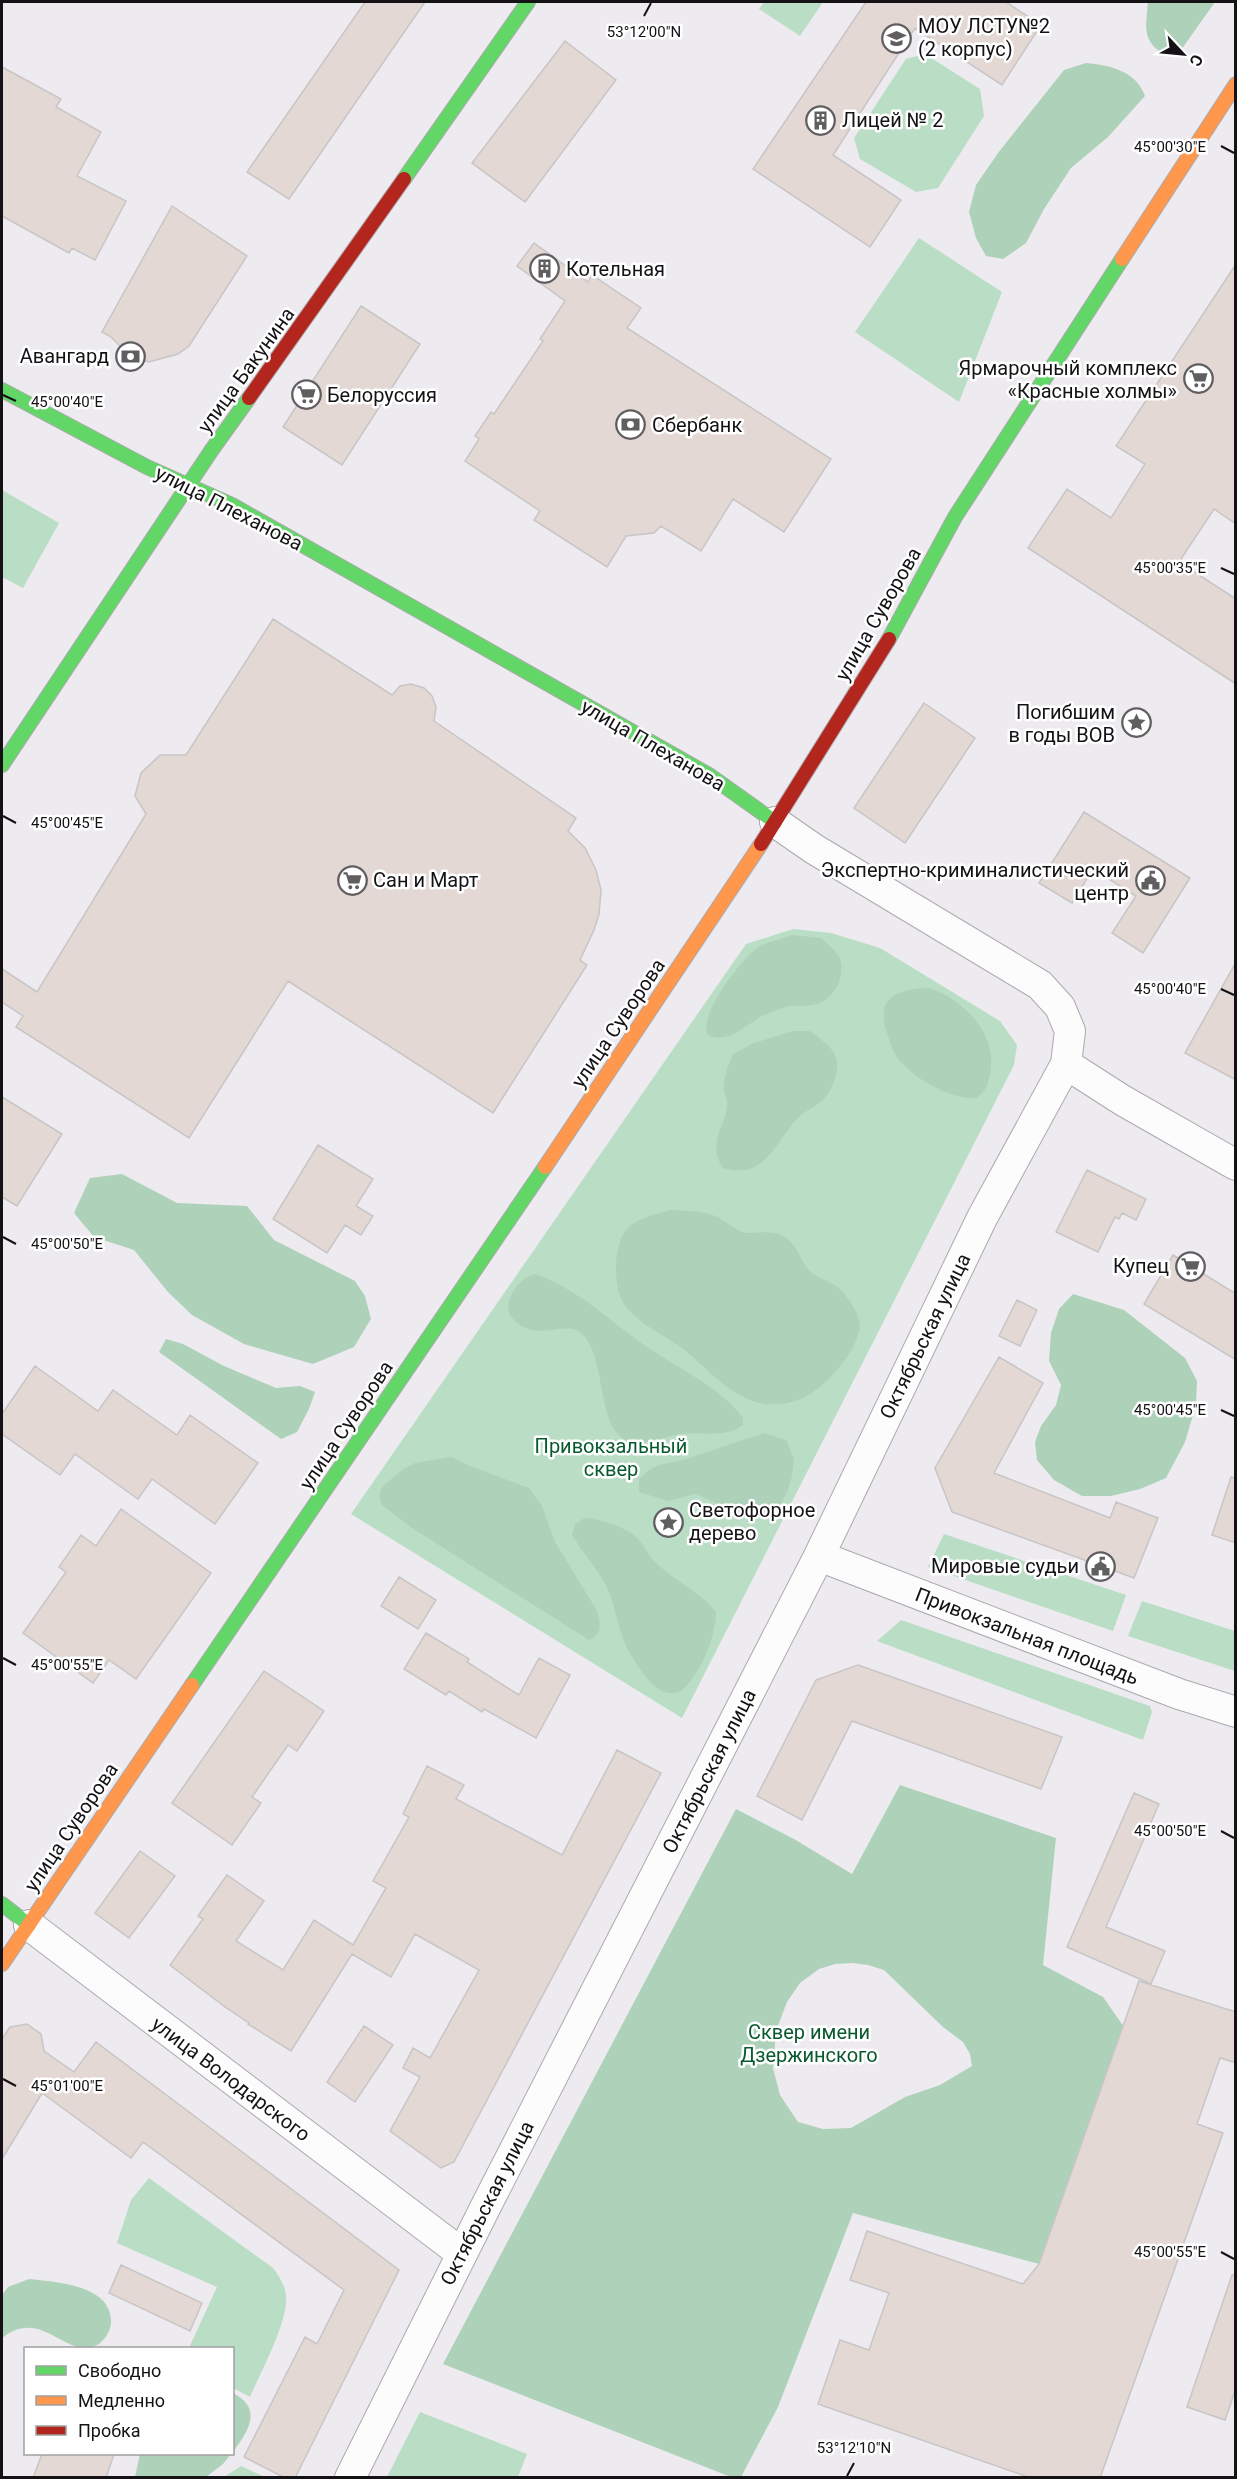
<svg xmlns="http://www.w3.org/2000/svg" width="1237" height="2479" font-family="Roboto,sans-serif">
	<rect width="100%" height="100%" fill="#edebef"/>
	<path fill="#baddc5" d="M764 2H823L800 36 759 9Z
		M925 54 980 89 984 116 938 188 916 192 860 159 854 138 906 59Z
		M919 238 1002 292 959 402 855 332Z
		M2 490 59 523 23 588 2 577Z
		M793 929 831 933 880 948 1000 1021 1017 1045 1014 1065 682 1718 351 1514 746 944Z
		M944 1534 1126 1595 1113 1631 928 1567Z
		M1142 1601 1235 1631V1671L1128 1636Z
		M901 1620 1150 1706 1152 1712 1143 1740 877 1641Z
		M149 2178 273 2268C279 2276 284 2284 286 2294 289 2321 261 2371 250 2397L233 2388 232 2348H189L217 2287 117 2243 131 2200Z
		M420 2412 527 2454 518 2477H387Z
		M241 2466 265 2477H224Z"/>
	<path fill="#aed1b9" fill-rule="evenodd" d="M1148 2H1215L1181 50 1165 55C1141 41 1146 26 1148 2Z
		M1086 63C1110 65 1136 71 1145 96L1108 137 1071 168 1044 209 1026 243 1003 259 986 256 976 238 969 212 976 185 998 153 1064 70Z
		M792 935 821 938C827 944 837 951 840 959 846 976 834 1000 816 1004 807 1007 798 1005 789 1006 781 1008 770 1013 762 1016 746 1025 727 1045 708 1035 697 1016 743 956 760 946 769 941 782 939 792 935Z
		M930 988C965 1001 998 1034 990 1074 988 1084 986 1091 977 1098 951 1100 917 1080 900 1061 894 1054 891 1045 888 1036 874 998 895 989 930 988Z
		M793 1031H810C819 1038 836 1049 837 1061 839 1073 831 1092 823 1100 815 1107 804 1111 797 1119 774 1143 766 1180 723 1168 706 1141 726 1128 727 1105 728 1100 725 1095 724 1091 723 1078 728 1066 733 1054L754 1043Z
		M122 1174 177 1203 247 1206 274 1240 355 1281 365 1296 371 1319 354 1347 313 1364 244 1344 192 1315 168 1292 134 1250 94 1237 74 1213 90 1178Z
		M671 1210C686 1211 701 1210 715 1216 725 1220 737 1232 747 1233 759 1233 772 1230 783 1236 799 1245 800 1263 813 1274 822 1280 833 1282 841 1290 848 1297 860 1315 860 1326 858 1351 825 1388 803 1398 787 1405 767 1407 750 1400 724 1390 704 1365 682 1348 663 1334 638 1324 624 1304 613 1288 613 1246 626 1230 636 1218 656 1214 671 1210Z
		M536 1274C579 1290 610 1321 647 1347 679 1369 720 1387 743 1418V1425C725 1439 702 1431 681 1434 666 1436 652 1444 637 1443 594 1440 609 1364 584 1336 566 1316 538 1346 513 1319 499 1304 519 1276 536 1274Z
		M1073 1294 1124 1310 1185 1358 1197 1381 1196 1405 1185 1442 1166 1478 1140 1489 1111 1496H1082L1054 1480 1037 1460 1035 1442 1041 1426 1056 1405 1061 1385 1049 1361 1051 1333 1059 1309Z
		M166 1339 183 1344 224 1366 276 1388 300 1386 315 1392 309 1409 297 1432 281 1439 159 1352Z
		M765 1433 787 1441 794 1460 792 1476 787 1493 775 1512 755 1519 738 1515 726 1507 695 1494 668 1501 639 1492V1479C659 1459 666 1466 689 1458 715 1450 739 1441 765 1433Z
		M452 1457 470 1466 529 1488 542 1506 555 1542 596 1609C600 1621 604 1634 589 1640L412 1528 382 1505 379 1495 383 1486 403 1469 415 1463Z
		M591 1518C606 1522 622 1526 635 1536 642 1541 647 1554 654 1561 673 1580 699 1591 716 1612 715 1637 705 1663 689 1683 666 1712 641 1673 630 1653 617 1632 617 1606 605 1584 596 1567 582 1552 572 1535L575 1524 583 1519Z
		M900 1785 1056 1838 1043 1965 1103 1997 1124 2027 1039 2264 853 2213 778 2407 741 2477H731L443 2364 736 1809 794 1839 852 1874ZM853 1963 868 1965 884 1970 943 2027 963 2042 970 2054 972 2066 940 2085 905 2097 851 2128 823 2129 798 2122 780 2095 773 2068 776 2031 787 2002 800 1983 819 1969 835 1964Z
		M29 2279C56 2282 112 2285 111 2322 111 2330 105 2341 97 2345 65 2360 42 2306 2 2338V2295L8 2287Z
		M233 2393C263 2409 249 2430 233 2452Z
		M140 2454H231L223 2464 206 2477H135Z"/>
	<path fill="#e3d8d3" stroke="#c8c5c6" stroke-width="1.5" d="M365 2H425L289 199 247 172Z
		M866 2H1006L1041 25 1002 85 915 28 833 155 901 200 870 247 753 169Z
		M565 41 616 80 525 202 472 163Z
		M2 67 61 99 56 107 101 132 77 176 126 201 95 260 72 248 69 253 2 216Z
		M172 206 247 256 189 346 178 354 149 362 130 356 111 337 102 332Z
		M534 243 588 282 592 275 641 308 627 328 831 459 784 532 733 499 701 551 661 526 654 533 626 536 607 567 534 520 540 511 465 461 479 439 475 436 491 412 494 414 543 341 540 339 565 301 517 266Z
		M1236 264V524L1214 509 1179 562 1236 599V684L1028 548 1067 489 1111 518 1145 464 1116 446Z
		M361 306 420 344 342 465 283 427Z
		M273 619 392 695 400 686 411 684 424 688 432 696 436 707 434 721 576 818 568 831 585 848 596 870 601 890 599 914 594 930 580 960 587 965 493 1113 288 981 189 1138 16 1027 23 1016 2 1002V969L37 992 146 814 135 796 141 773 160 755H186Z
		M924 703 975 738 905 843 854 808Z
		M1084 812 1190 878 1143 953 1112 933 1136 896 1093 869 1072 903 1039 883Z
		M1236 962V1080L1185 1053Z
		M2 1097 62 1134 17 1206 2 1197Z
		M318 1145 373 1179 356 1206 373 1216 361 1235 345 1225 327 1253 273 1219Z
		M1087 1170 1146 1199 1136 1220 1122 1213 1119 1219 1115 1217 1098 1252 1056 1232Z
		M1173 1255 1236 1294V1360L1144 1304Z
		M1017 1300 1037 1310 1020 1346 999 1336Z
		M999 1357 1043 1383 994 1473 1110 1518 1116 1502 1158 1518 1134 1578 952 1512 935 1468Z
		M35 1366 98 1411 113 1390 177 1435 190 1415 258 1463 215 1524 152 1479 138 1499 75 1454 60 1475 2 1434V1414Z
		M1231 1477 1236 1478V1543L1212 1535Z
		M121 1509 211 1573 136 1679 109 1660 93 1683 23 1633 66 1572 59 1567 81 1535 96 1546Z
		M399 1577 436 1600 418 1629 381 1606Z
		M426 1633 469 1659 467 1662 519 1695 539 1658 570 1675 536 1738 484 1709 482 1712 449 1691 446 1695 404 1669Z
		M858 1665 1062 1737 1041 1789 852 1721 802 1820 757 1796 816 1680Z
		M264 1671 324 1711 297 1751 288 1745 252 1797 261 1803 232 1845 172 1803Z
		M617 1750 661 1773 454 2162 441 2168 390 2131 420 2077 403 2068 413 2048 430 2058 479 1970 415 1934 391 1977 352 1954 291 2051 248 2024 249 2023 225 2007 170 1965 203 1919 198 1916 227 1875 264 1901 236 1941 283 1970 314 1920 353 1945 386 1888 373 1881 409 1817 403 1814 427 1766 464 1785 456 1799 562 1855Z
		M1134 1793 1159 1804 1106 1927 1165 1951 1151 1984 1067 1947Z
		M140 1851 175 1876 129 1938 95 1913Z
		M1139 1981 1236 2012V2063L1220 2058 1197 2124 1223 2133 1100 2478H1031L818 2404 840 2340 869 2350 889 2293 850 2280 867 2231 1023 2284 1039 2264Z
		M27 2024 41 2034 44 2051 74 2072 96 2042 399 2270 295 2478H285L244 2457 305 2337 317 2344 344 2290 143 2142 131 2158 42 2093 2 2159V2039L10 2027Z
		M364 2026 393 2045 355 2102 327 2082Z
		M121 2265 202 2303 190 2331 109 2293Z
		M1232 2275H1236V2388L1225 2420 1187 2407Z
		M42 2454H114L106 2478H33Z"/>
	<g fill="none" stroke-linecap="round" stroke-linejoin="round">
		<defs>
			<path id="street" d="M1066 1064 1122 1100 1236 1165
				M819 1556 1179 1694 1236 1712
				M29 1925 461 2253
				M350 2478 487 2204 819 1556 982 1218 1066 1064 1070 1031 1060 1007 1040 985 814 849 775 822"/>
			<path id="fast" d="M404 179 528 2
				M2 390 147 467 232 505 709 775 775 822
				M889 639 955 517 1122 259
				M2 765 211 451 249 398
				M192 1685 545 1167
				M2 1904 29 1925"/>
			<path id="slow" d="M1122 259 1236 84
				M545 1167 761 844
				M2 1964 192 1685"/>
			<path id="jam" d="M249 398 404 179
				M761 844 889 639"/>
		</defs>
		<use href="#street" stroke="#aba9ac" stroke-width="32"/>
		<use href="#fast" stroke="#aba9ac" stroke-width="16"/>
		<use href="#slow" stroke="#aba9ac" stroke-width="16"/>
		<use href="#jam" stroke="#aba9ac" stroke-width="16"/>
		<use href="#street" stroke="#fcfcfd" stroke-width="30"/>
		<use href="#fast" stroke="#63d668" stroke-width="14"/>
		<use href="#slow" stroke="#ff974d" stroke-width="14"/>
		<use href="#jam" stroke="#b3261e" stroke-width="14"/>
	</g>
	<path fill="none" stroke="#141215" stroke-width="2" d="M644 16 651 3M1221 146 1234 153M3 395 16 401M1221 568 1234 574M3 816 16 823M1221 989 1234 995M3 1237 16 1244M1221 1410 1234 1416M3 1658 16 1665M1221 1831 1234 1838M3 2079 16 2086M1221 2252 1234 2259M847 2476 854 2463"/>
	<defs>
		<symbol id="school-ring" viewBox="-11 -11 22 22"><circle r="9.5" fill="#fff" stroke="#605e61" stroke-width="1.5"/><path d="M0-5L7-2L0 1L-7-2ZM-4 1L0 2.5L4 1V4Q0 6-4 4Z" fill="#605e61"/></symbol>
		<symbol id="building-ring" viewBox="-11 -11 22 22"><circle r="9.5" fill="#fff" stroke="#605e61" stroke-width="1.5"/><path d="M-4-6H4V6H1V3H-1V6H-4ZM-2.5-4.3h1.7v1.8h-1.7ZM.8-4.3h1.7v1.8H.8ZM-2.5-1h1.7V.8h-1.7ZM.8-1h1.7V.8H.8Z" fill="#605e61"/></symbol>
		<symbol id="bank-ring" viewBox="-11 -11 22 22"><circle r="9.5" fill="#fff" stroke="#605e61" stroke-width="1.5"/><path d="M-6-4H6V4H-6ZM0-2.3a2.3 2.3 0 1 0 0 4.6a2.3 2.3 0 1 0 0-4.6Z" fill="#605e61"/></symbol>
		<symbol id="supermarket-ring" viewBox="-11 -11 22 22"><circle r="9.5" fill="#fff" stroke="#605e61" stroke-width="1.5"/><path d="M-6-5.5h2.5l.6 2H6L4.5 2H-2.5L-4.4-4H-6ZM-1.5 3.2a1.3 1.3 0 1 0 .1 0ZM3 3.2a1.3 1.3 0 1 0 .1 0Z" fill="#605e61"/></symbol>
		<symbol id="sight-ring" viewBox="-11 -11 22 22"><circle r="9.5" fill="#fff" stroke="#605e61" stroke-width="1.5"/><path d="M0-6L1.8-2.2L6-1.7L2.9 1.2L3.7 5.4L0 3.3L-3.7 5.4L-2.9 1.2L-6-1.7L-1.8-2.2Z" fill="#605e61"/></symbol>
		<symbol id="civic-ring" viewBox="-11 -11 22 22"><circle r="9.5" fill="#fff" stroke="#605e61" stroke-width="1.5"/><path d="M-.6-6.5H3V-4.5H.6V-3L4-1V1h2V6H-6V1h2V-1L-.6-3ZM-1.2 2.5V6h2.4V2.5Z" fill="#605e61"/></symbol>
	</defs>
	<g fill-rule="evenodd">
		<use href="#school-ring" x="880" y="22" width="33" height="33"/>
		<use href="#building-ring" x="804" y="104" width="33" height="33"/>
		<use href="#building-ring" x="528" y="252" width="33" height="33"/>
		<use href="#bank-ring" x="114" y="340" width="33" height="33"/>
		<use href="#supermarket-ring" x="1182" y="362" width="33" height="33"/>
		<use href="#supermarket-ring" x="290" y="378" width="33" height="33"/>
		<use href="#bank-ring" x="614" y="408" width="33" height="33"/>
		<use href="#sight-ring" x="1120" y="706" width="33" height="33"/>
		<use href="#supermarket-ring" x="336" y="864" width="33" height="33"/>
		<use href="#civic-ring" x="1134" y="864" width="33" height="33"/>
		<use href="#supermarket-ring" x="1174" y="1250" width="33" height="33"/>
		<use href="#sight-ring" x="652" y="1506" width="33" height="33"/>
		<use href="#civic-ring" x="1084" y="1550" width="33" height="33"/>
	</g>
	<g text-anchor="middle" stroke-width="5" stroke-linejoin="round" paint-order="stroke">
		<g font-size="20" fill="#141215" stroke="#fff" text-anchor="start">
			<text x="918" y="33">МОУ ЛСТУ№2<tspan x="918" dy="23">(2 корпус)</tspan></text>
			<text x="842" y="127">Лицей № 2</text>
			<text x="566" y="276">Котельная</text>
			<text x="109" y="363" text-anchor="end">Авангард</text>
			<text x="1177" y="375" text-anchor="end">Ярмарочный комплекс<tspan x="1177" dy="23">«Красные холмы»</tspan></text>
			<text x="327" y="402">Белоруссия</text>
			<text x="652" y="432">Сбербанк</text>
			<text x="1115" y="719" text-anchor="end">Погибшим<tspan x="1115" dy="23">в годы ВОВ</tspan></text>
			<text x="1129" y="877" text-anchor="end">Экспертно-криминалистический<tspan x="1129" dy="23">центр</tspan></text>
			<text x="373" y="887">Сан и Март</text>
			<text x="1169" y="1273" text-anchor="end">Купец</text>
			<text x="689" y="1517">Светофорное<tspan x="689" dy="23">дерево</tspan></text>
			<text x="1079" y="1573" text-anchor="end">Мировые судьи</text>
		</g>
		<g font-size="20" fill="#141215" stroke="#fff">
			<text transform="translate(246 370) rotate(-54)" y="7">улица Бакунина</text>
			<text transform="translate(229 508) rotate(27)" y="7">улица Плеханова</text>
			<text transform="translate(878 614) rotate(-60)" y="7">улица Суворова</text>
			<text transform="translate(653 745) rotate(30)" y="7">улица Плеханова</text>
			<text transform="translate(618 1023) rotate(-56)" y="7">улица Суворова</text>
			<text transform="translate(925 1336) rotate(-64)" y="7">Октябрьская улица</text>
			<text transform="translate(346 1425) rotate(-56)" y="7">улица Суворова</text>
			<text transform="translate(1027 1636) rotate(21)" y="7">Привокзальная площадь</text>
			<text transform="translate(709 1771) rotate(-63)" y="7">Октябрьская улица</text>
			<text transform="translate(71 1827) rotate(-56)" y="7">улица Суворова</text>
			<text transform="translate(231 2079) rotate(37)" y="7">улица Володарского</text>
			<text transform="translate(487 2203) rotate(-63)" y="7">Октябрьская улица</text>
		</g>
		<g font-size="20" fill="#09592e" stroke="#fff">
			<text x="611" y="1453">Привокзальный<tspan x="611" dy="23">сквер</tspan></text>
			<text x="809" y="2039">Сквер имени<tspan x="809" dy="23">Дзержинского</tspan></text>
		</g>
	</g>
	<g font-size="15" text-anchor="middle" fill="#141215" stroke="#fff" stroke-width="5" stroke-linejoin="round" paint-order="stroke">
		<text x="644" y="37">53°12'00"N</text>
		<text x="1170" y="152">45°00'30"E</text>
		<text x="67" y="407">45°00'40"E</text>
		<text x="1170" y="573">45°00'35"E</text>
		<text x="67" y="828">45°00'45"E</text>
		<text x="1170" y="994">45°00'40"E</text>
		<text x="67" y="1249">45°00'50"E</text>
		<text x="1170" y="1415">45°00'45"E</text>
		<text x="67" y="1670">45°00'55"E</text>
		<text x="1170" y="1836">45°00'50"E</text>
		<text x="67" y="2091">45°01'00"E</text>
		<text x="1170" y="2257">45°00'55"E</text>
		<text x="854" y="2453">53°12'10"N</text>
	</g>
	<rect width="1237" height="2479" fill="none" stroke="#141215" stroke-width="6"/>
	<rect x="24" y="2347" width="210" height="108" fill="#ffffff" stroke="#a1a0a1" stroke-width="1.5"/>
	<rect x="36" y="2366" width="30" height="9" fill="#63d668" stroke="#a1a0a1" stroke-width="1.5"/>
	<text x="78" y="2377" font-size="18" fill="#141215">Свободно</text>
	<rect x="36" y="2396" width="30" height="9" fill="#ff974d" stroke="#a1a0a1" stroke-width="1.5"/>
	<text x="78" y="2407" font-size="18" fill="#141215">Медленно</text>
	<rect x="36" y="2426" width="30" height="9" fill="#b3261e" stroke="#a1a0a1" stroke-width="1.5"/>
	<text x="78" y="2437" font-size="18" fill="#141215">Пробка</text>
	<g transform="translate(1183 54) rotate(116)" stroke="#ffffff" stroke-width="4.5" paint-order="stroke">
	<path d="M0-4.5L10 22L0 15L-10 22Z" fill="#141215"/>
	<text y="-9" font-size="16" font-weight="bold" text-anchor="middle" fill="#141215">С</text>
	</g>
</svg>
